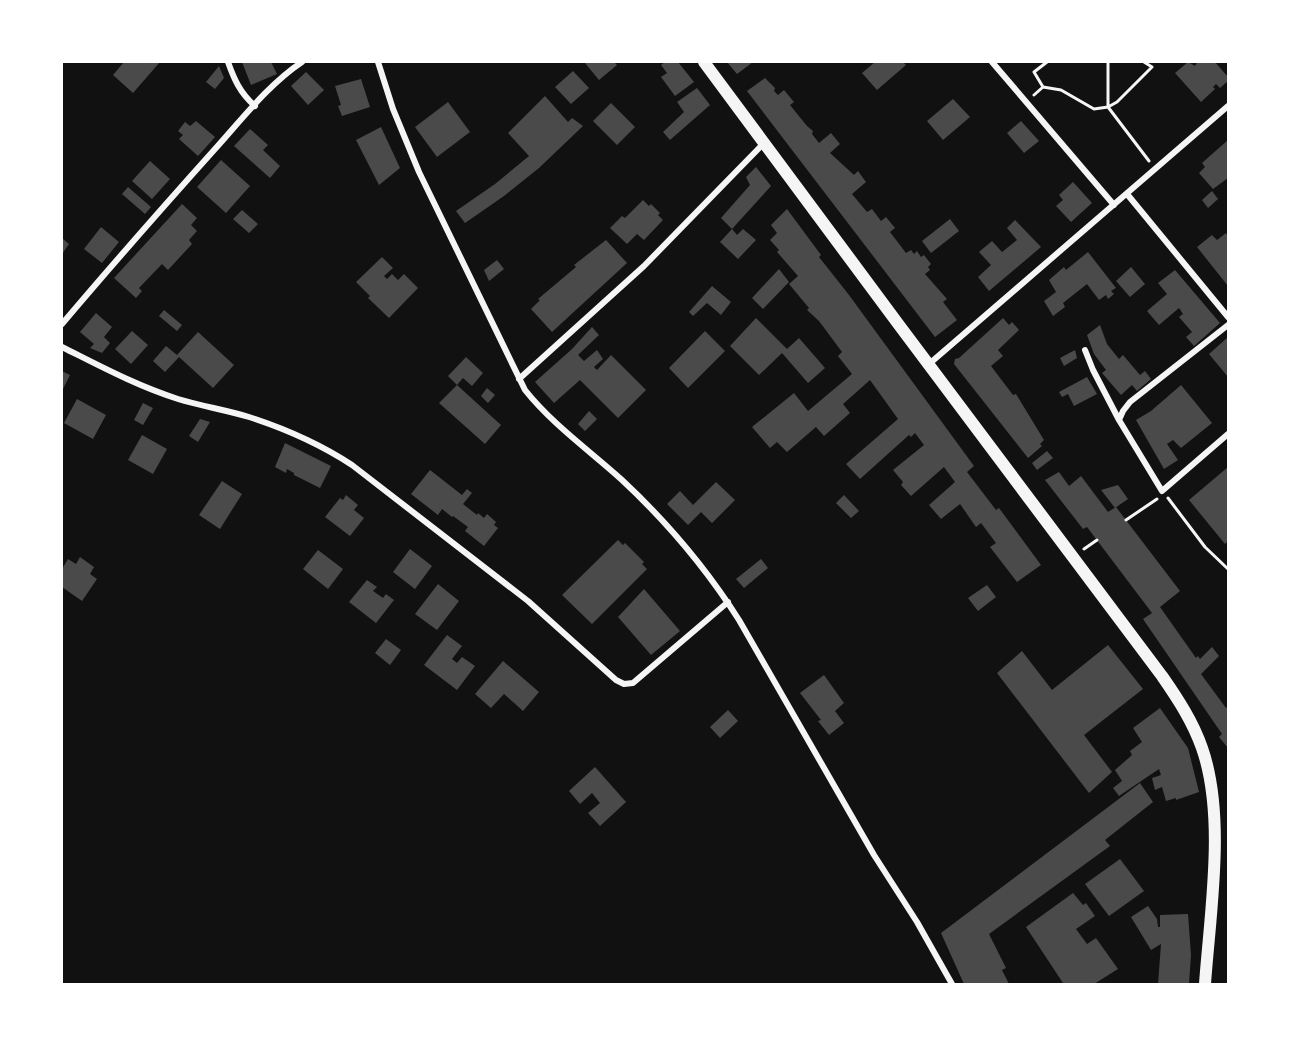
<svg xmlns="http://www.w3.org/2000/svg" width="1290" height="1046" font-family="Karla,sans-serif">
	<rect width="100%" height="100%" fill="#111"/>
	<path fill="#4a4a4a" d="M124 62H160L133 93 113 75Z
		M242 62H271L277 74 251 85Z
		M586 62H614L617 65 599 80 585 63Z
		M665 62H678L694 82 675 96 661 77 667 73 661 65Z
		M727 62H753L737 74Z
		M875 62H903L906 65 877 90 862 73Z
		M1188 62 1195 66 1197 63 1196 62H1215L1228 77V81L1220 88 1216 84 1213 87 1215 89 1201 102 1175 73Z
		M219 66 224 78 215 89 206 82Z
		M573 71 589 88 571 104 555 87Z
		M306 72 324 90 308 105 291 86Z
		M765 78 775 88 774 91 778 95 784 90 794 102 790 105 807 126 813 131 812 134 819 143 831 133 840 144 830 153 854 175 858 171 866 182 852 194 867 212 872 209 881 221 886 217 895 228 890 232 906 253 911 250 914 254 917 251 921 257 924 255 931 264 928 267 930 270 925 274 947 299 943 302 957 320 935 337 747 91Z
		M361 79 370 107 342 116 338 106 341 105 335 86Z
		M697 88 710 105 670 140 663 132 684 112 677 102Z
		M545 96 568 122 572 118 583 126 539 168 504 196 465 223 456 211 495 184 529 156 508 133Z
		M953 99 970 117 943 140 927 121Z
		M448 102 470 132 437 157 415 127Z
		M611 103 635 127 617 145 593 121Z
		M196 121 215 137 198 156 179 139 183 135 178 131 185 122 190 126Z
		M1021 121 1039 141 1024 153 1007 133Z
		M381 127 400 168 379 185 356 140Z
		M250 129 268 145 263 150 280 166 270 178 234 146Z
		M1228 140V178L1213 189 1199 173 1205 167 1202 163Z
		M221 160 250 186 226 213 197 187Z
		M150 161 170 179 152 199 132 181Z
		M756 167 771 186 732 229 721 218 750 185 746 177Z
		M1073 182 1092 203 1071 222 1056 206 1063 200 1059 195Z
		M128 187 151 207 145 214 122 194Z
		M1212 191 1218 199 1208 208 1202 200Z
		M643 200 649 206 651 204 660 213 658 215 663 220 644 240 637 234 627 244 610 228 622 216 625 218Z
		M182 204 197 218 191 225 197 231 189 240 192 244 168 270 162 264 139 288 142 291 136 298 114 278Z
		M787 209 821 255 819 257 849 295 974 466 967 472 996 510 999 508 1041 565 1017 582 990 547 996 543 981 523 976 527 960 504 941 519 929 505 955 482 944 467 911 496 901 485 903 482 893 470 924 445 915 433 911 437 909 435 860 479 846 464 898 419 870 380 843 404 850 413 824 436 816 427 787 452 777 442 770 448 752 427 794 393 808 411 852 374 838 356 842 352 819 321 807 310 809 308 789 284 798 276 777 252 779 250 770 240 777 233 771 225Z
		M242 210 258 224 249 233 233 219Z
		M950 219 959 231 931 253 922 241Z
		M1015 220 1041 247 989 291 978 277 991 265 979 252 992 241 1002 252 1017 240 1007 228Z
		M101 227 119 242 102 263 84 249Z
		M732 229 737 235 743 229 756 240 738 259 720 242Z
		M1226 233 1228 237V286L1197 247 1212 235 1217 240Z
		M62 238 69 244 62 254Z
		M606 240 627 263 552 332 531 309 540 300 538 299 576 267 574 265Z
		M1088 252 1116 288 1111 291 1114 294 1108 299 1106 295 1099 300 1087 284 1063 303 1065 307 1053 316 1044 301 1056 292 1049 280 1064 267 1066 270Z
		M382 257 393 268 384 276 387 279 392 274 398 280 404 274 418 288 389 318 368 298 370 296 356 282Z
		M497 260 504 269 489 281 484 270Z
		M1131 267 1145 284 1130 297 1116 281Z
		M779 269 789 282 763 309 752 298Z
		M1175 270 1220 323 1194 346 1186 337 1192 332 1179 317 1183 314 1179 308 1159 325 1147 311 1167 294 1158 283Z
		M712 286 731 302 721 315 707 303 693 316 689 312Z
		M164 310 182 325 177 331 159 316Z
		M96 313 112 327 104 337 110 343 102 353 90 348 94 344 80 332Z
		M756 318 787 349 799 338 825 368 808 383 782 353 759 375 730 346Z
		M1003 318 1009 325 1012 322 1019 330 998 350 1003 356 991 366 1013 395 1016 394 1044 440 1040 444 1042 446 1028 458 954 364 955 359 959 358Z
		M1100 325 1107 344 1119 359 1123 355 1140 375 1145 371 1151 379 1137 391 1132 385 1121 395 1102 373 1106 370 1094 354 1087 335Z
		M592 327 599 335 578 355 584 361 597 350 603 359 594 367 597 370 611 355 646 390 618 418 580 380 554 403 535 382 572 349Z
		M132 331 148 345 131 364 115 349Z
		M705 331 725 351 688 388 669 368Z
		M198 332 234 365 213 388 179 357 165 372 153 361 166 346 177 355Z
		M1228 337V377L1209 354Z
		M1075 350 1077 358 1064 366 1060 358Z
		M466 357 483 373 472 386 463 378 457 385 448 376Z
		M62 371 70 375 62 391Z
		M1087 377 1097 394 1074 406 1068 394 1062 397 1059 392Z
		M457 385 501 425 485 444 439 403Z
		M1181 385 1212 423 1181 448 1173 440 1167 444 1178 460 1164 469 1136 420 1151 411Z
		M487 388 495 395 488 403 481 396Z
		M77 399 106 415 93 439 64 423Z
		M143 403 153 408 143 425 134 420Z
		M589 411 597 419 585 431 578 424Z
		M200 419 210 422 198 442 189 436Z
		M142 435 167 449 153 474 128 460Z
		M285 443 331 466 320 488 294 475V473L287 469 286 473 275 467Z
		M1047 451 1053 458 1037 470 1032 463Z
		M1228 467V541L1225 544 1189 500Z
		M430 470 462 495 467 489 472 493 463 504 477 515 478 513 484 518 487 514 496 522 494 525 498 528 484 546 465 531 468 527 453 516 452 517 442 509 438 515 411 494Z
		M1059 472 1069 486 1081 476 1108 512 1116 507 1180 591 1160 607 1196 658 1198 656 1200 659 1212 647 1219 656 1201 674 1226 708 1228 706V748L1219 737 1222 734 1143 619 1152 613 1087 527 1083 529 1045 480Z
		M222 481 242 494 220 529 199 515Z
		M716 482 735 500 712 523 701 512 688 525 667 504 680 491 693 505Z
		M1118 485 1128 499 1115 508 1101 490Z
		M346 495 358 505 354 510 364 518 350 536 325 517 340 498 343 500Z
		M844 495 859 511 851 518 836 503Z
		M618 540 623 545 625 543 644 562 642 564 647 569 592 624 562 595Z
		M410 549 432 566 415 589 393 572Z
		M318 550 343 569 328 589 303 569Z
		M80 557 94 567 90 574 97 579 82 601 62 587V569L68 559 76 564Z
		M761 559 768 568 744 588 736 579Z
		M367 580 377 587 373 591 383 598 386 594 394 600 376 623 349 602Z
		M438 584 459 601 437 630 415 614Z
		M987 585 996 597 978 611 968 598Z
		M644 589 680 631 651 655 618 617Z
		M447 635 462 646 452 659 457 663 462 657 475 666 457 690 424 665Z
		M386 639 401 650 390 665 375 653Z
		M1108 645 1143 689 1084 735 1112 772 1089 793 997 673 1022 651 1052 690Z
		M503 661 539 692 523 711 504 694 491 708 475 694Z
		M824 675 844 703 835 711 844 723 829 735 818 721 821 720 800 693Z
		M1160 708 1188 748 1199 792 1176 800V798L1166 801 1162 787 1155 790 1152 778 1161 775 1159 769 1119 796 1113 788 1122 781 1115 770 1132 755 1130 751 1142 742 1133 728Z
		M728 710 738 721 720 738 710 727Z
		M595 767 626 802 600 826 588 813 600 803 592 793 580 804 569 791Z
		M1140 783 1153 802 1105 840 1110 846 989 934 1006 968 1002 970 1009 984H964L941 933Z
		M1120 859 1144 891 1109 916 1085 884Z
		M1073 893 1083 905 1086 903 1095 916 1076 929 1087 944 1096 938 1118 969 1094 984H1060L1063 983 1026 927Z
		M1148 906 1157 919 1158 927H1160V915L1188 914 1191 955 1189 984H1158L1161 944 1151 950 1131 917Z"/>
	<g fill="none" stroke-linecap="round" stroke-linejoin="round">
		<path stroke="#f5f5f5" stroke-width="3" d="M1043 87 1034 72 1047 62
			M1034 95 1043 87 1061 90 1094 109 1108 107 1149 161
			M1108 107 1117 102 1152 67 1144 62
			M1108 107V62
			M1168 498 1205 547 1228 569
			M1126 520 1157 499
			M1084 549 1097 540"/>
		<path stroke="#f5f5f5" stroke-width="6" d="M228 62C234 79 240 93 255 106
			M378 62 393 109 419 172 525 390C552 424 590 451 622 480 667 522 706 568 739 620L874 855 917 922 952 984
			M992 62 1114 205
			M1127 194 1228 317
			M62 324C112 265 163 207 215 149 242 119 269 84 302 62
			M1228 325 1130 402 1123 411 1119 420 1162 491 1228 434
			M62 347C100 366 137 386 178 399 201 406 226 410 249 417 286 429 320 444 352 465L528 601 616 680 624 684 633 683 728 602
			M1085 350 1093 370 1119 420
			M929 364 1228 106
			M519 379 644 266 764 143"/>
		<path stroke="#f5f5f5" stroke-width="12" d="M704 62 899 325 1162 676C1178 699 1193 722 1202 748 1226 816 1210 913 1205 984"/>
	</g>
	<rect width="1290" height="1046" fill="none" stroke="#ffffff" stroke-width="126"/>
</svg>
